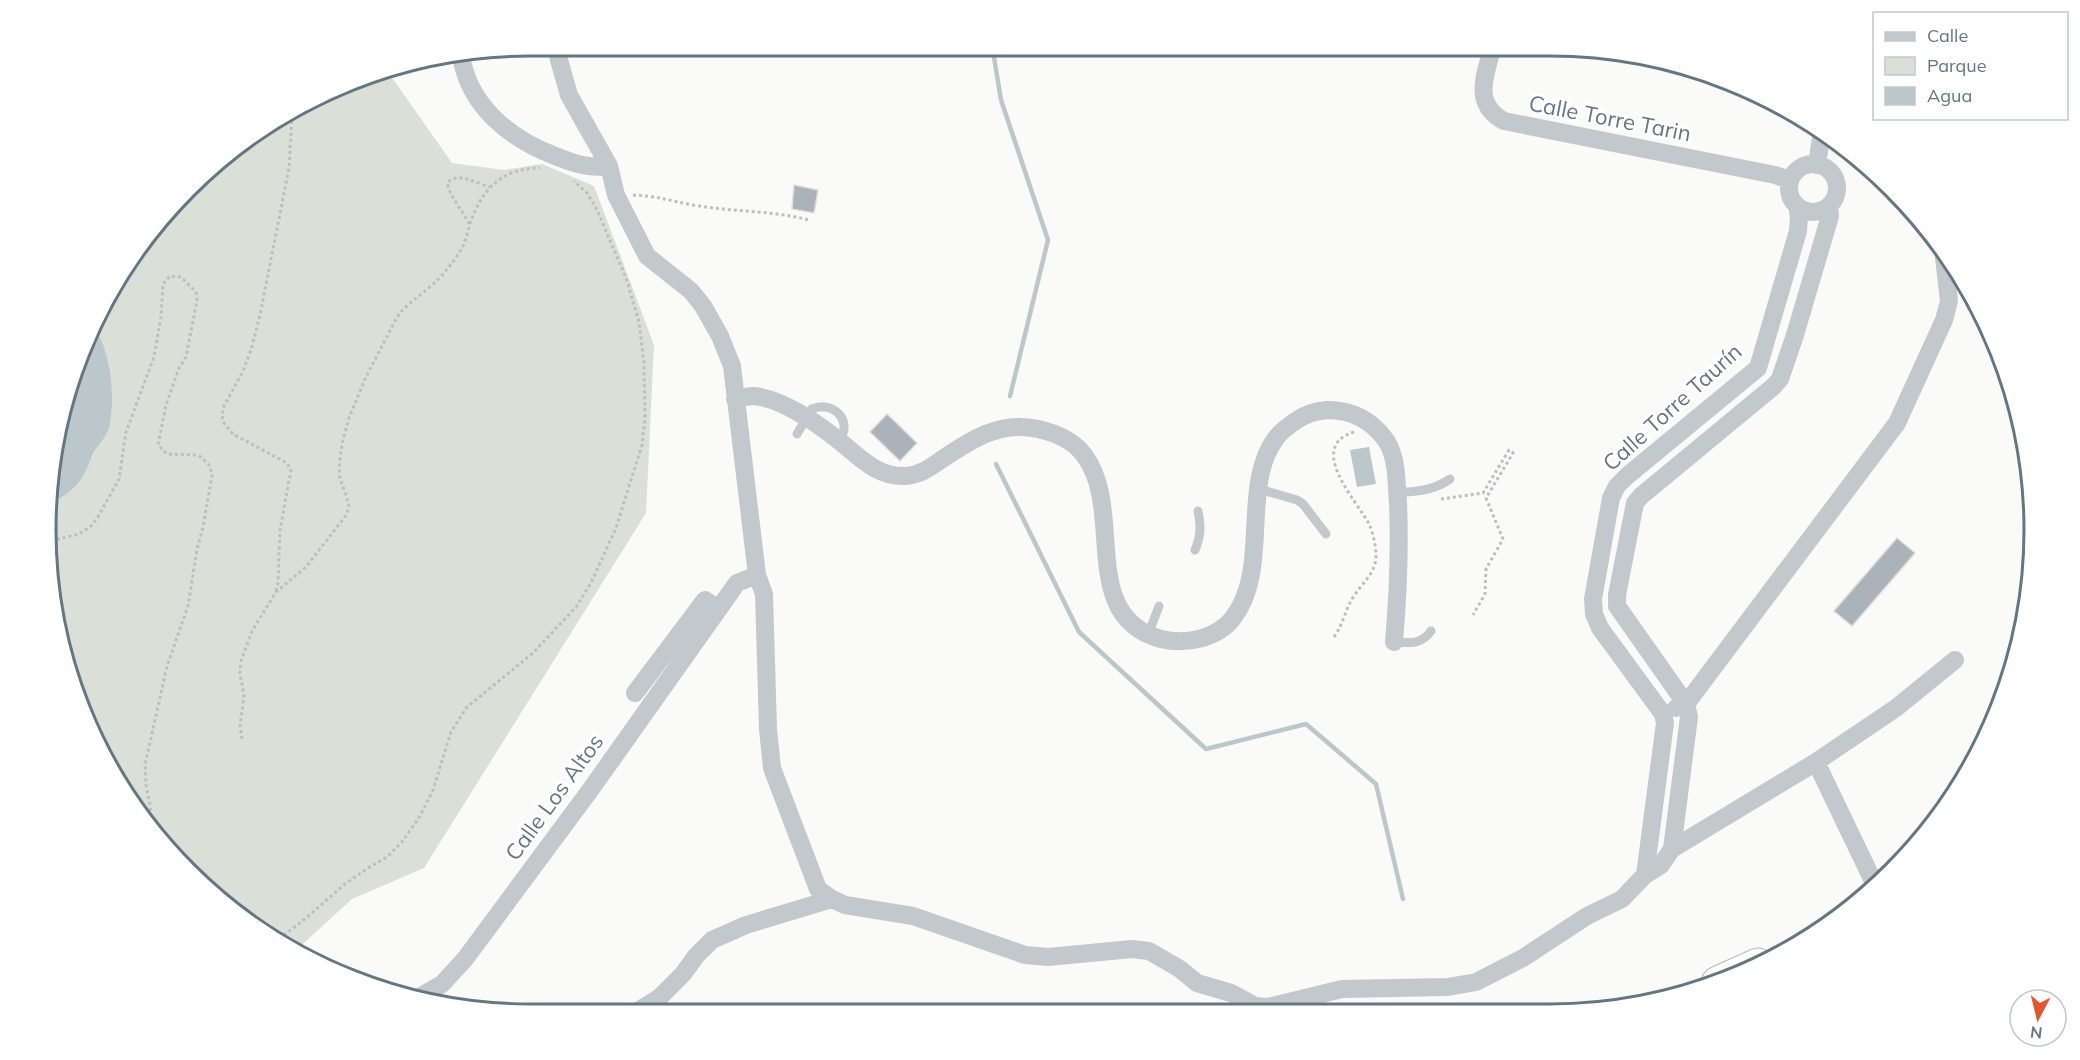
<svg xmlns="http://www.w3.org/2000/svg" width="2080" height="1060" font-family="Mulish,sans-serif">
	<rect width="100%" height="100%" fill="#fafaf8"/>
	<path fill="#dadfd7" d="M386 69 452 163 504 170 542 164 594 186 654 345 646 513 424 868 352 899 295 951 187 873 95 744 49 593 54 435 82 344 127 261 234 145 374 71Z"/>
	<path fill="#bbc7cb" d="M92 326C111 348 115 395 110 423 108 435 101 442 94 451 91 456 90 462 87 468 80 485 68 494 52 503L54 435 82 344Z
		M1369 447 1376 484 1357 487 1350 450Z"/>
	<g fill="none" stroke-linecap="round" stroke-linejoin="round">
		<path stroke="#bbc7cb" stroke-width="4.5" d="M992 45 1001 100 1048 240 1010 396
			M996 464 1079 632 1206 749 1306 724 1376 784 1403 899"/>
	</g>
	<path fill="#aab3b9" stroke="#dcdcda" stroke-width="1.5" d="M794 185 818 190 814 213 792 209Z
		M887 414 917 443 900 461 870 432Z
		M1897 538 1915 553 1852 626 1834 611Z"/>
	<g fill="none" stroke-linecap="round" stroke-linejoin="round">
		<defs>
			<path id="motorway" d="M1718 983 1758 965"/>
		</defs>
		<use href="#motorway" stroke="#b4b9bd" stroke-width="35"/>
		<path stroke="#bbbfc2" stroke-width="3" stroke-dasharray="3 3" stroke-linecap="butt" d="M633 195C657 196 671 201 693 205 732 212 770 210 809 220
			M469 224C464 212 446 192 448 182 458 172 477 183 489 187
			M1441 499 1483 493 1509 450 1513 453 1486 498 1503 539 1486 569 1485 594 1473 615
			M51 541 79 534 90 527 98 517 119 479 126 432 154 357 161 317 163 284 170 276 181 277 196 292 197 300 186 357 179 368 166 405 158 445 167 454 195 455 201 457 210 466 212 476 203 527 197 549 188 606 167 666 145 765 146 785 150 805 152 824
			M276 591 278 583 280 530 291 470 287 463 233 434 223 422 222 414 224 406 243 371 251 350 260 315 289 168 292 115
			M1334 637C1344 623 1345 609 1354 596 1362 583 1376 573 1376 556 1376 547 1373 532 1369 524 1358 502 1305 447 1354 432
			M242 739 240 726 244 696 240 673 241 661 252 631 276 592 306 567 347 514 349 504 339 475 340 457 343 440 349 418 365 379 397 317C410 299 434 288 447 269 453 262 459 254 463 246 468 235 469 222 475 211 488 182 509 168 540 168
			M279 939 305 919 345 884 368 868 387 857 402 842 420 816 433 790 451 732 467 707 533 653 576 607 591 583 616 528 642 445 645 416 644 363 639 322 626 278 597 210 587 193 574 181"/>
		<path stroke="#c3c8cc" stroke-width="9" d="M797 434 812 409C833 400 854 421 839 441
			M1259 489 1297 500 1303 504 1326 534
			M1397 493C1417 491 1433 491 1450 479
			M1195 550C1201 536 1201 525 1198 511
			M1148 635 1159 606
			M1394 642C1410 643 1421 645 1431 631"/>
		<path stroke="#c3c8cc" stroke-width="18" d="M557 45 559 60 569 95 609 166 616 195 647 256 691 291 703 306 720 336 732 366 757 575 764 594 768 729 772 768 818 889 832 899 845 905 913 916 1025 955 1048 957 1132 949 1149 951 1180 969 1197 983 1231 993 1255 1006 1268 1007 1342 989 1448 987 1476 982 1523 958 1587 916 1622 899 1645 875 1661 865 1672 849 1816 762 1896 708 1955 660
			M1493 46C1486 74 1471 103 1504 121L1775 175 1790 180
			M461 56C469 106 510 139 555 156 573 163 589 169 609 166
			M1789 188a24 24 0 1 1 48 0a24 24 0 1 1-48 0Z
			M1817 165 1822 131
			M735 399C741 398 748 396 753 396 781 398 817 423 838 440 859 456 877 478 906 476 919 475 928 469 938 462 969 441 999 420 1038 429 1056 433 1073 440 1084 455 1126 510 1077 616 1161 639 1185 645 1217 639 1233 618 1271 569 1240 486 1276 438 1280 432 1287 427 1294 422 1303 415 1315 411 1327 410 1351 410 1371 420 1385 439 1398 457 1396 482 1398 503 1400 550 1398 595 1394 642
			M635 693 705 600 719 609
			M1676 708 1686 704 1695 692 1897 423 1944 320 1949 301 1943 249
			M1816 762 1875 885
			M1672 849 1689 717 1686 704 1617 606V595L1635 503 1641 496 1774 386 1780 379 1795 335 1830 216 1829 206
			M1645 875 1665 723 1663 714 1600 628 1594 614 1593 599 1611 498 1617 486 1627 476 1758 368 1798 231 1799 216 1797 206
			M414 1000 442 984 465 959 591 789 737 583 757 575
			M633 1014 659 998 683 974 696 956 712 940 746 925 832 899"/>
		<use href="#motorway" stroke="#fff" stroke-width="33"/>
	</g>
	<g text-anchor="middle" stroke-width="6" stroke-linejoin="round" paint-order="stroke">
		<g font-size="22" fill="#657683" stroke="#fff">
			<text transform="translate(1610 118) rotate(11)" y="8">Calle Torre Tarin</text>
			<text transform="translate(1672 407) rotate(-42)" y="8">Calle Torre Taurín</text>
			<text transform="translate(554 797) rotate(-54)" y="8">Calle Los Altos</text>
		</g>
	</g>
	<path d="M0 0H2080V1060H0ZM530 56H1550A474 474 0 0 1 2024 530V530A474 474 0 0 1 1550 1004H530A474 474 0 0 1 56 530V530A474 474 0 0 1 530 56Z" fill="#fff" fill-rule="evenodd"/>
	<path fill="none" stroke="#657683" stroke-width="3" d="M530 56H1550A474 474 0 0 1 2024 530V530A474 474 0 0 1 1550 1004H530A474 474 0 0 1 56 530V530A474 474 0 0 1 530 56Z"/>
	<rect x="1873" y="12" width="195" height="108" fill="#ffffff" stroke="#c1c8cd" stroke-width="1.5"/>
	<rect x="1885" y="32" width="30" height="9" fill="#c3c8cc" stroke="#c1c8cd" stroke-width="1.5"/>
	<text x="1927" y="42" font-size="18" fill="#657683">Calle</text>
	<rect x="1885" y="57" width="30" height="18" fill="#dadfd7" stroke="#c1c8cd" stroke-width="1.5"/>
	<text x="1927" y="72" font-size="18" fill="#657683">Parque</text>
	<rect x="1885" y="87" width="30" height="18" fill="#bbc7cb" stroke="#c1c8cd" stroke-width="1.5"/>
	<text x="1927" y="102" font-size="18" fill="#657683">Agua</text>
	<g transform="translate(2038 1018) rotate(187)"><circle r="28" fill="#ffffff" stroke="#c1c8cd" stroke-width="1.5"/>
	<path d="M0-4.5L10 22L0 15L-10 22Z" fill="#e4572e"/>
	<text y="-9" font-size="16" font-weight="bold" text-anchor="middle" fill="#657683">N</text>
	</g>
</svg>
